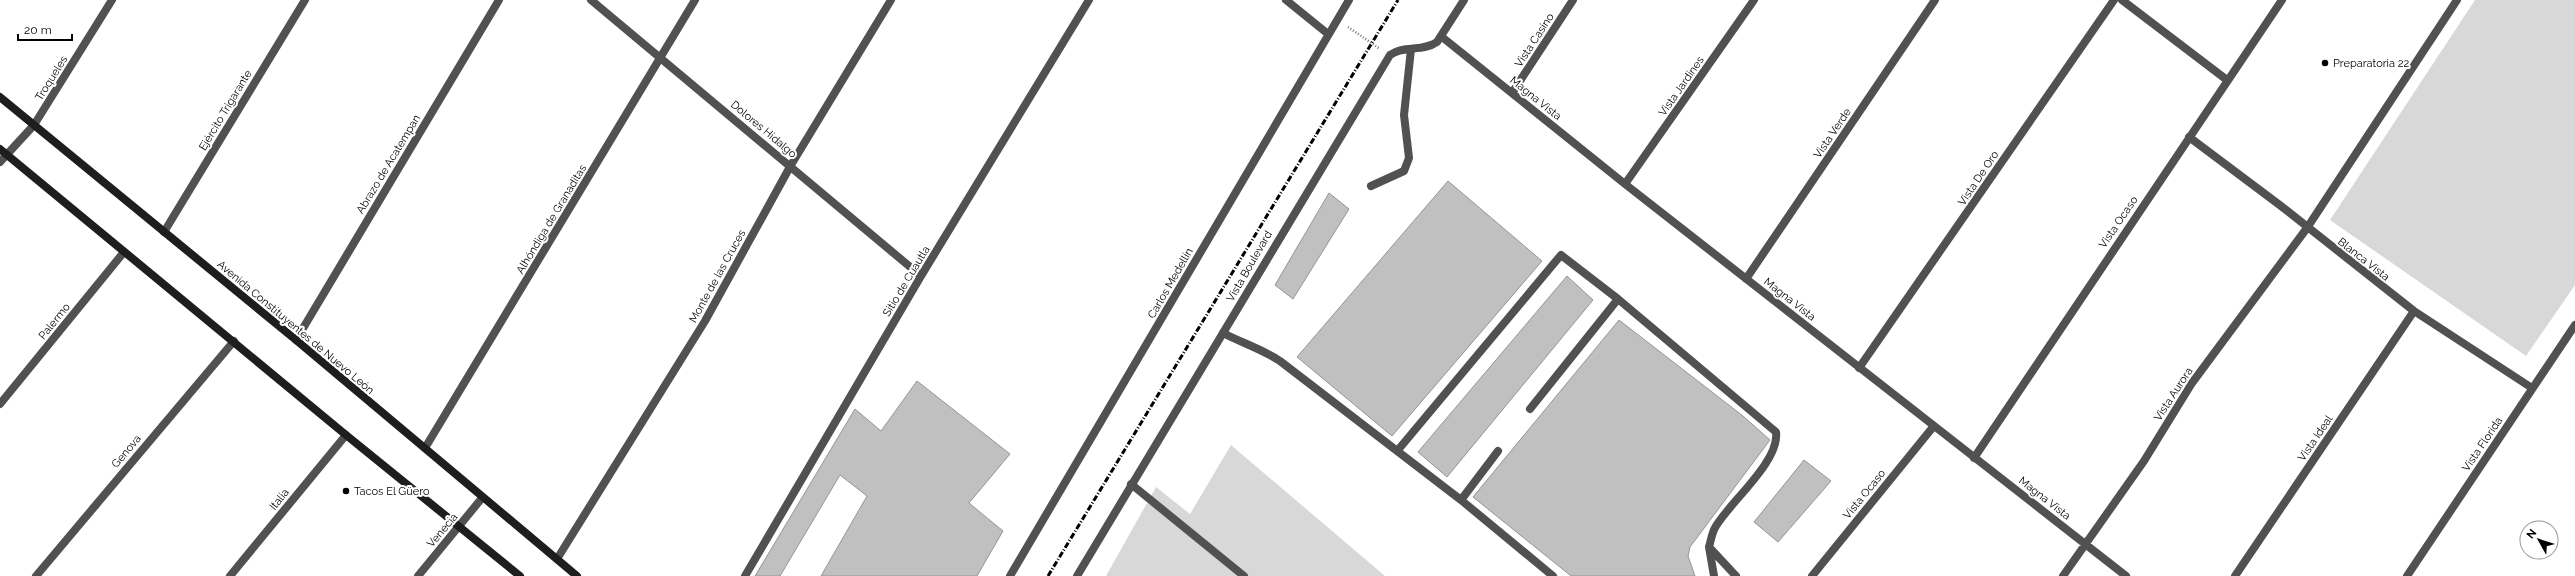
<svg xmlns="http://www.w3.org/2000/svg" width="2575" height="576" font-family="Raleway,sans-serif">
	<rect width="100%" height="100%" fill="#fff"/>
	<path fill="#d8d8d8" d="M2475 0H2575V285L2526 356 2330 220Z
		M1231 445 1385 576H1106L1156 487 1190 514Z"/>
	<path fill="#c0c0c0" stroke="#959595" d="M1448 181 1542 261 1392 436 1297 357Z
		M1329 193 1349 209 1293 299 1275 285Z
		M1567 276 1593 300 1447 477 1418 452Z
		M1619 320 1743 416 1770 440 1690 547 1688 556 1695 576H1571L1473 497Z
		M917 381 1010 454 969 503 1003 531 977 576H821L867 496 840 475 780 576H755L855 409 881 431Z
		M1804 460 1831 481 1778 542 1754 522Z"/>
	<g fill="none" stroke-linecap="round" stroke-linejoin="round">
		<path stroke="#737373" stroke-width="2.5" stroke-dasharray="1 2" stroke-linecap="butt" d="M1348 27 1380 49"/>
		<path stroke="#515151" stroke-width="8" d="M1371 186 1404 171 1409 158 1404 115 1411 49
			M2307 228 2457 0
			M1223 333C1242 343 1262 349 1280 361L1461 500 1553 576
			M1530 409 1618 299
			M1398 450 1561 255 1618 299 1776 432C1780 461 1731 501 1716 526 1712 532 1711 540 1709 547L1736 576
			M1131 484 1244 576
			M1461 500 1498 451
			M1709 547 1714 576"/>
		<path stroke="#515151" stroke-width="8" d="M591 0 921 276
			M1286 0 1328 34
			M2122 0 2227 80
			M1442 37 1625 184 2126 576
			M1512 93 1573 0
			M2189 137 2281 206 2414 311 2532 388
			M0 162 34 125 112 0
			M1625 184 1754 0
			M164 232 305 0
			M1746 279 1935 0
			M296 340 499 0
			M1859 368 2114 0
			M0 404 124 252
			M425 448 695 0
			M1974 458 2282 0
			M557 559 705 321 791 165 891 0
			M36 576 234 341
			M230 576 346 435
			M418 576 482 498
			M745 576 921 276 1089 0
			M1010 576 1349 0
			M1077 576 1390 55C1403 45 1423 52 1437 42L1464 0
			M1812 576 1933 427
			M2063 576 2144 461 2192 383 2307 228
			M2235 576 2414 311
			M2407 576 2575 325"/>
		<path stroke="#1e1e1e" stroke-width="8" d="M0 97 296 340 577 576
			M0 149 346 435 520 576"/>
		<path stroke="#000" stroke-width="3" stroke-dasharray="6 2 1 2" stroke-linecap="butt" d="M1048 576 1398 0"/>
	</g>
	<g fill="#000" stroke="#fff" stroke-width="1.5">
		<circle cx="2325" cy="63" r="4"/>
		<circle cx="346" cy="491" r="4"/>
	</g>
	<g text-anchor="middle" stroke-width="4" stroke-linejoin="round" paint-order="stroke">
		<g font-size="11" fill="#000" stroke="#fff">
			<text transform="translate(1534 40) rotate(-57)" y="4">Vista Casino</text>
			<text transform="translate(51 78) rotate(-58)" y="4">Troqueles</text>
			<text transform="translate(1681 86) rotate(-55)" y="4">Vista Jardines</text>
			<text transform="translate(1536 98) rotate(39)" y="4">Magna Vista</text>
			<text transform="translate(225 110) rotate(-59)" y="4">Ejército Trigarante</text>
			<text transform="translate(764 129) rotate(40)" y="4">Dolores Hidalgo</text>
			<text transform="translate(1832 133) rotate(-56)" y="4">Vista Verde</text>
			<text transform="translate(388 164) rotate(-59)" y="4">Abrazo de Acatempan</text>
			<text transform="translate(1978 178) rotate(-56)" y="4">Vista De Oro</text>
			<text transform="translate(551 219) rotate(-59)" y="4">Alhóndiga de Granaditas</text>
			<text transform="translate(2118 222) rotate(-56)" y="4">Vista Ocaso</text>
			<text transform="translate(2364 259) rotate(38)" y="4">Blanca Vista</text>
			<text transform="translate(1249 266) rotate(-60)" y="4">Vista Boulevard</text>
			<text transform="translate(717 276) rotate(-61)" y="4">Monte de las Cruces</text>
			<text transform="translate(906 281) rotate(-59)" y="4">Sitio de Cuautla</text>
			<text transform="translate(1170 283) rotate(-60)" y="4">Carlos Medellín</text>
			<text transform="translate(1790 299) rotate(38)" y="4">Magna Vista</text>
			<text transform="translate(54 321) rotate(-51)" y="4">Palermo</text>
			<text transform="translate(296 327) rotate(40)" y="4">Avenida Constituyentes de Nuevo León</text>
			<text transform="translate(2173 394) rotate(-57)" y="4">Vista Aurora</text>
			<text transform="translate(2315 438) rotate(-56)" y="4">Vista Ideal</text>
			<text transform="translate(2482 444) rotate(-56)" y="4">Vista Florida</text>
			<text transform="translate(126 451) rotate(-50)" y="4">Genova</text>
			<text transform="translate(1864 494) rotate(-51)" y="4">Vista Ocaso</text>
			<text transform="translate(2045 498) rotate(38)" y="4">Magna Vista</text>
			<text transform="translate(279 499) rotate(-51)" y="4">Italia</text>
			<text transform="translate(442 530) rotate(-50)" y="4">Venecia</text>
		</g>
		<g font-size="11" fill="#000" stroke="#fff" text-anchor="start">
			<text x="2333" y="67">Preparatoria 22</text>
			<text x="354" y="495">Tacos El Güero</text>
		</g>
	</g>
	<g transform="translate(2539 540) rotate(309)"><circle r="19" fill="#ffffff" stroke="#999999"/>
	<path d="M0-3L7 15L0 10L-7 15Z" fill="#000000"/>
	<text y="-6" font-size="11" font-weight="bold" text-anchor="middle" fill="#000000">N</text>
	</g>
	<path d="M18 34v6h54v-6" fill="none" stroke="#000000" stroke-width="2"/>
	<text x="24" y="34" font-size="12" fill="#000000" stroke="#ffffff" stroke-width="3" paint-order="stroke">20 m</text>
</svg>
